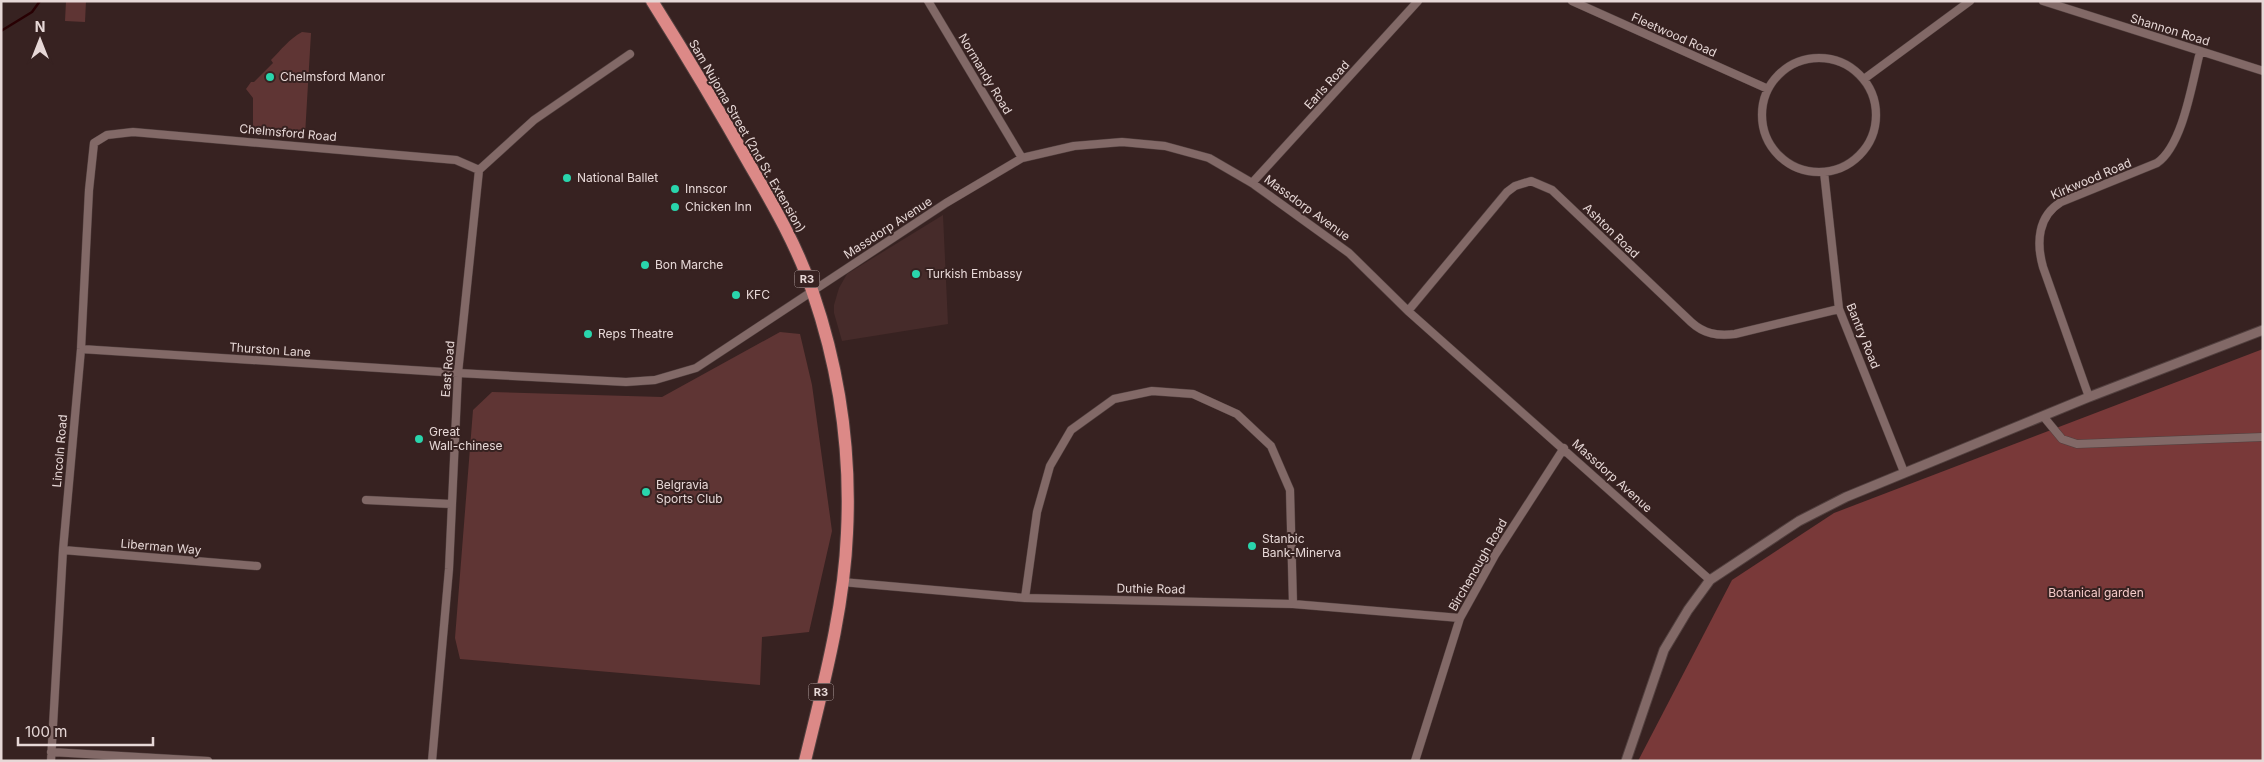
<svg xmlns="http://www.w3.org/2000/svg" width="2264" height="762" font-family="Inter,sans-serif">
	<rect width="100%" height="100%" fill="#372221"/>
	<path fill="#462b2a" d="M943 215 948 324 842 341 834 313V305L839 288 847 274Z"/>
	<path fill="#5f3534" d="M66 1H86L85 22 65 21Z
		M302 32 311 33 305 135 253 132V98L246 89 251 82H254L273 63 271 60C281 50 289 39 302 32Z
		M780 332 800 334 812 385 832 531 809 632 762 637 760 685 460 659 455 638 473 410 492 392 662 397Z"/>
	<path fill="#793939" d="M2263 349V761H1638L1732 580 1834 513Z"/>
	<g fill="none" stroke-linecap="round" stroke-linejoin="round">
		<path stroke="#280003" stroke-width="2.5" d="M1 31 32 12 40 1"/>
		<defs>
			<path id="minor" d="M928 1 1022 158
				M1572 1 1768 89
				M2043 1 2263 71
				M1762 115a57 57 0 1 1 114 0a57 57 0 1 1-114 0Z
				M1864 79 1970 1
				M1824 172 1839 309 1904 472
				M1252 183 1418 1
				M1408 311 1507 192 1515 186 1531 181 1552 190 1691 322C1704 334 1717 336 1735 334L1839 309
				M81 349 458 373 626 382 655 380 696 368 946 203 1022 158 1074 146 1122 142 1165 146 1209 158 1252 183 1349 253 1408 311 1710 580
				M2089 397 2043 267C2036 242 2038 216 2061 202L2157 163C2183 145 2192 83 2200 52
				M2043 416 2062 439 2077 444 2263 437
				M366 500 451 504
				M63 550 257 566
				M842 582 1025 598 1293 604 1460 618
				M1025 598 1037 512 1050 466 1071 430 1114 399 1152 391 1193 394 1237 414 1271 446 1290 490 1293 604
				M51 752 208 761
				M51 761 63 550 81 349 89 190 94 143 107 135 133 132 456 160 479 170
				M432 761 449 569 458 373 479 170 534 120 630 54
				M1415 761 1460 618 1495 555 1564 448"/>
			<path id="tertiary" d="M1626 761 1664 650 1688 610 1710 580 1799 521 1846 497 2089 397 2263 330"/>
			<path id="trunk" d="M652 1C686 55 719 110 750 165 774 206 798 248 813 293 839 369 851 452 847 533 844 610 823 686 805 761"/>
		</defs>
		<use href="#minor" stroke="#52403f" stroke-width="9"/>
		<use href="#tertiary" stroke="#52403f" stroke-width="11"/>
		<use href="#trunk" stroke="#52403f" stroke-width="14"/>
		<use href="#minor" stroke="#826967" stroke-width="8"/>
		<use href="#tertiary" stroke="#826967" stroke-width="9"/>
		<use href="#trunk" stroke="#dc8987" stroke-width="12"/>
	</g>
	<g fill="#29d5ac" stroke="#372221" stroke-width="2">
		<circle cx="270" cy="77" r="5"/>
		<circle cx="567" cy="178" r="5"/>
		<circle cx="675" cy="189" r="5"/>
		<circle cx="675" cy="207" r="5"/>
		<circle cx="645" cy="265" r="5"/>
		<circle cx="916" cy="274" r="5"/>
		<circle cx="736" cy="295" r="5"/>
		<circle cx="588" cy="334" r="5"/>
		<circle cx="419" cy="439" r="5"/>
		<circle cx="646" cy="492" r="5"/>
		<circle cx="1252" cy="546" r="5"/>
	</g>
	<g text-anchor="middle" stroke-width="4" stroke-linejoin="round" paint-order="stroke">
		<g fill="#372221" stroke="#b2a1a0" stroke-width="1">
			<rect x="794.5" y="270.5" width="25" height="17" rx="4"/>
			<rect x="808.5" y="683.5" width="25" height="17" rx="4"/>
		</g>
		<g font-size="11" font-weight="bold" fill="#e7d8d7">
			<text x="807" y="283">R3</text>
			<text x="821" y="696">R3</text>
		</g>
		<g font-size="12" fill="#e7d8d7" stroke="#372221">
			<text transform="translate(2170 30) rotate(17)" y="4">Shannon Road</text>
			<text transform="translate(1674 35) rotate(24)" y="4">Fleetwood Road</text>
			<text transform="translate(985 74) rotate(59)" y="4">Normandy Road</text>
			<text transform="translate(1327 85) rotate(-48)" y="4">Earls Road</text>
			<text transform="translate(288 133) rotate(5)" y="4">Chelmsford Road</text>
			<text transform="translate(747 136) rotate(60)" y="4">Sam Nujoma Street (2nd St. Extension)</text>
			<text transform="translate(2091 179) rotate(-23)" y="4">Kirkwood Road</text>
			<text transform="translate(1307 208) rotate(36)" y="4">Massdorp Avenue</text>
			<text transform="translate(888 228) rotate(-33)" y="4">Massdorp Avenue</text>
			<text transform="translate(1611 231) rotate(44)" y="4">Ashton Road</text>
			<text transform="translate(1863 336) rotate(68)" y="4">Bantry Road</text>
			<text transform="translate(270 350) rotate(4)" y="4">Thurston Lane</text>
			<text transform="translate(448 369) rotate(-85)" y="4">East Road</text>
			<text transform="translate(60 451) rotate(-85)" y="4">Lincoln Road</text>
			<text transform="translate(1612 476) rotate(42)" y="4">Massdorp Avenue</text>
			<text transform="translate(161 547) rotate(5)" y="4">Liberman Way</text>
			<text transform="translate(1478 565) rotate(-60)" y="4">Birchenough Road</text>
			<text transform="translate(1151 589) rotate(1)" y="4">Duthie Road</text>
		</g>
		<g font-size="12" fill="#e7d8d7" stroke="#372221" text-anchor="start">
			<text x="280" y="81">Chelmsford Manor</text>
			<text x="577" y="182">National Ballet</text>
			<text x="685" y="193">Innscor</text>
			<text x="685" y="211">Chicken Inn</text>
			<text x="655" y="269">Bon Marche</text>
			<text x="926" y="278">Turkish Embassy</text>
			<text x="746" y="299">KFC</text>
			<text x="598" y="338">Reps Theatre</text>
			<text x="429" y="436">Great<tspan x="429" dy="14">Wall-chinese</tspan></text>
			<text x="656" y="489">Belgravia<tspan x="656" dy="14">Sports Club</tspan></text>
			<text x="1262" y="543">Stanbic<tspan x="1262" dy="14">Bank-Minerva</tspan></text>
		</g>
		<g font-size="12" fill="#f5cbc9" stroke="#372221">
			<text x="2096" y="597">Botanical garden</text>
		</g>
	</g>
	<rect width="2264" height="762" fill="none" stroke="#e7d8d7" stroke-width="5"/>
	<g transform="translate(40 40)" stroke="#372221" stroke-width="4" paint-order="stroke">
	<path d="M0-4L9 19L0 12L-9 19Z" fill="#e7d8d7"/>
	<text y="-8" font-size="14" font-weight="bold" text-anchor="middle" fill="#e7d8d7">N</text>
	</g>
	<path d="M18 737v8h135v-8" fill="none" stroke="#e7d8d7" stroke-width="2.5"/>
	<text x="25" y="737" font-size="15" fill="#e7d8d7" stroke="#372221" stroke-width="4" paint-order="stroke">100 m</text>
</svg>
